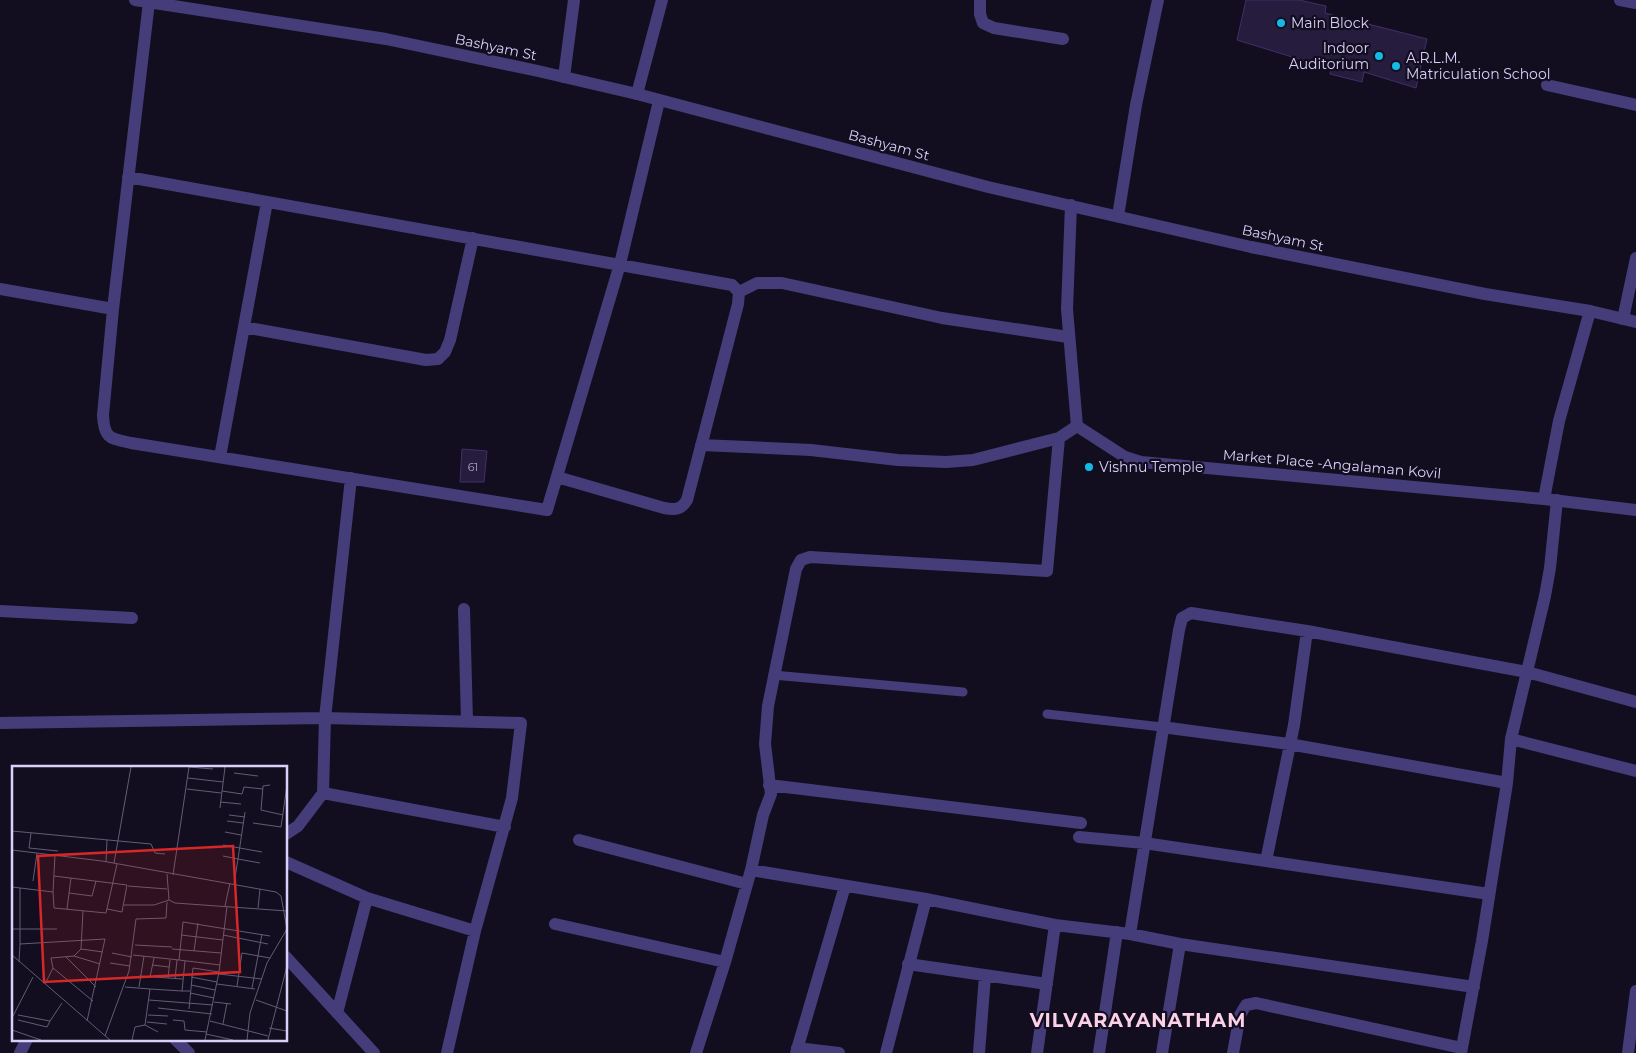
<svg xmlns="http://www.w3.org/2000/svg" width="1636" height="1053" font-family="Montserrat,sans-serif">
	<rect width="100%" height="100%" fill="#130e1f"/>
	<path fill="#261c3e" stroke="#412f69" d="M1246 0H1299L1326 6 1325 13 1427 39 1416 88 1364 72 1362 82 1330 74 1331 69 1237 40Z
		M462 449 487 451 484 482H460Z"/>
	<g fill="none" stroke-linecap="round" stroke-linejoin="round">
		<path stroke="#453d7a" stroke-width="9" d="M773 675 963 692
			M1047 714 1162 727"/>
		<path stroke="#453d7a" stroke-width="12" d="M980 0V14L983 23 994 28 1063 39
			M1620 0 1636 3
			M564 77 574 0
			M1547 85 1636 105
			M637 94 662 0
			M128 177 732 285 739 292 738 304 687 500C681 510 675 510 664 508L557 477
			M1118 216 1136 105 1158 0
			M0 289 113 309 149 2
			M739 292 757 283H782L942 318 1068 337
			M113 309 103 415C104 439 110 438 131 443L547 510 620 264 659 101
			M1623 319 1636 258
			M244 327 426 360 438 359 445 352 450 340 473 238
			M701 445 811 450 898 460 946 462 973 460 1059 438 1077 426
			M220 457 267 202
			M1544 499 1559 421 1590 311
			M464 609 467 721
			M0 611 132 618
			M0 723 325 718 521 723 512 798 475 931 447 1053
			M1162 727 1289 744 1507 783
			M1511 739 1636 771
			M769 785 1081 823
			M323 793 505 827
			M286 834 298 826 323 793 325 718 351 478
			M1079 837 1144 843 1489 894
			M579 840 747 884
			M1266 861 1294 725 1307 631
			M286 862 367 898 475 931
			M751 870 926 899 1055 925 1130 934
			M555 924 725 962
			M286 957 374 1053
			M908 964 1047 984
			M1474 987 1180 944 1130 934 1179 630 1182 618 1191 613 1307 631 1527 672 1636 702
			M337 1013 367 898
			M175 1039 189 1053
			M797 1048 839 1053
			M20 1053 27 1039
			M696 1053 725 962 751 870 763 815 771 794 765 744 768 706 796 569 801 560 810 557 1047 571 1059 438
			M796 1053 845 886
			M886 1053 926 899
			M979 1053 985 976
			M1037 1053 1055 925
			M1099 1053 1117 932
			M1162 1053 1180 944
			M1233 1053 1240 1015 1246 1005 1256 1003 1462 1048
			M1461 1053 1482 941 1507 783 1511 739 1545 596 1550 568 1557 500
			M1628 1053 1636 991"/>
		<path stroke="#453d7a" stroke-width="12" d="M135 0 386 39 538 71 637 94 988 187 1251 247 1485 294 1590 311 1636 322
			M1071 205 1067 309 1077 426 1125 457 1141 462 1544 499 1636 510"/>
	</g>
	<g fill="#11bbe6" stroke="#130e1f" stroke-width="2">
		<circle cx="1281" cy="23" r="5"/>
		<circle cx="1379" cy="56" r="5"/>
		<circle cx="1396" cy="66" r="5"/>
		<circle cx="1089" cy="467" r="5"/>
	</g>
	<g text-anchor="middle" stroke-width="4.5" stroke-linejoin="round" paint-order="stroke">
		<g font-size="11" fill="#aca3cc">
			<text x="473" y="471">61</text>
		</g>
		<g font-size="14" fill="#d9d0fb" stroke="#130e1f" text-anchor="start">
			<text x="1291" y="28">Main Block</text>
			<text x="1369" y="53" text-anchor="end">Indoor<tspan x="1369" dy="16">Auditorium</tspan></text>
			<text x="1406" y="63">A.R.L.M.<tspan x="1406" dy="16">Matriculation School</tspan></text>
			<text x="1099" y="472">Vishnu Temple</text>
		</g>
		<g font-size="14" fill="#d9d0fb" stroke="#130e1f">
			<text transform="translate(496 47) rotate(12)" y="5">Bashyam St</text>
			<text transform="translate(889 145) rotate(15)" y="5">Bashyam St</text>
			<text transform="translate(1283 238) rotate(12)" y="5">Bashyam St</text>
			<text transform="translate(1332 464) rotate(5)" y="5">Market Place -Angalaman Kovil</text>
		</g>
		<g font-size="19" font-weight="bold" letter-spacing="1" fill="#fcd1e8" stroke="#130e1f">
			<text x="1138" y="1027">VILVARAYANATHAM</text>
		</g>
	</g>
	<g transform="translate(12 766)">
		<rect width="275" height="275" fill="#130e1f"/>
		<path fill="none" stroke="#625c77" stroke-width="1" d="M177 1 201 3M222 7 246 10M176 12 211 16M258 19 251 20 249 44 271 49M175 23 209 27M210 25 230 28 232 21 251 23M208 36 229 38M208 42 213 1M217 49 233 51M215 55 231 57M241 57 269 61 275 19M0 65 139 78 143 87 153 88M213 66 229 69M211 79 250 86M17 82 46 85M17 82 19 67M0 84 90 95 264 126 269 130 275 163M211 90 226 93 233 46M94 96 95 74M102 97 119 1M155 108 157 134 163 137 275 145M161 109 177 1M42 110 115 119 110 146 95 143M21 115 25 87M222 118 226 93 248 97M116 120 155 123M0 121 41 126 43 89M41 126 42 142 94 147 105 98M57 127 80 130 84 115M112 139H142L157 134M213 140 218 117M246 142 248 123M55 143 59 112M0 163H45M169 169 211 174M211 169 256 178M8 178V122M123 179 160 181M69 183 91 186M160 183 209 187M182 185 186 157M100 187 120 191M0 189 98 274M121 189 167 194M62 190 88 198M54 191 84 221M173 195 170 225H178M7 196 8 178 93 173 75 255M98 197 118 200M140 199 157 201M208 199 167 194 171 156 258 170M41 202 39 192 62 190 69 183 71 145M207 208 250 213M127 210 171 213M138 211 142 192M179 211 205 216M156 212 158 194M163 213 165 194M33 218 41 202 81 235M205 218 243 223M179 219 203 224M225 220 230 187 258 192M113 221 138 223 133 259 146 266M127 221 132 190M240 222 250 168M138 223 170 225M178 227 202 232M137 234 201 239M244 234 275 245M202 236 219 238M146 242 200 248M177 243 181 202 207 206M6 249 38 255 50 237M136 249 156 250M0 252 21 211M6 254 35 261 38 255M161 254 172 255 173 264 195 266M198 255 256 270M135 256 155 258M211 258 215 237M257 262 275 265M0 264 29 274M194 268 221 274M93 270 117 205 124 153 154 152 155 136M120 274 123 261 133 259M193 274 207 206 215 140M235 274 238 247 255 197 275 163M256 274 275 200"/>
		<path fill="#d62828" fill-opacity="0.15" stroke="#d62828" stroke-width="2.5" d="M221 80 228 206 32 216 26 90Z"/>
		<rect width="275" height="275" fill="none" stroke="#d9d0fb" stroke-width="2.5"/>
	</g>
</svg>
